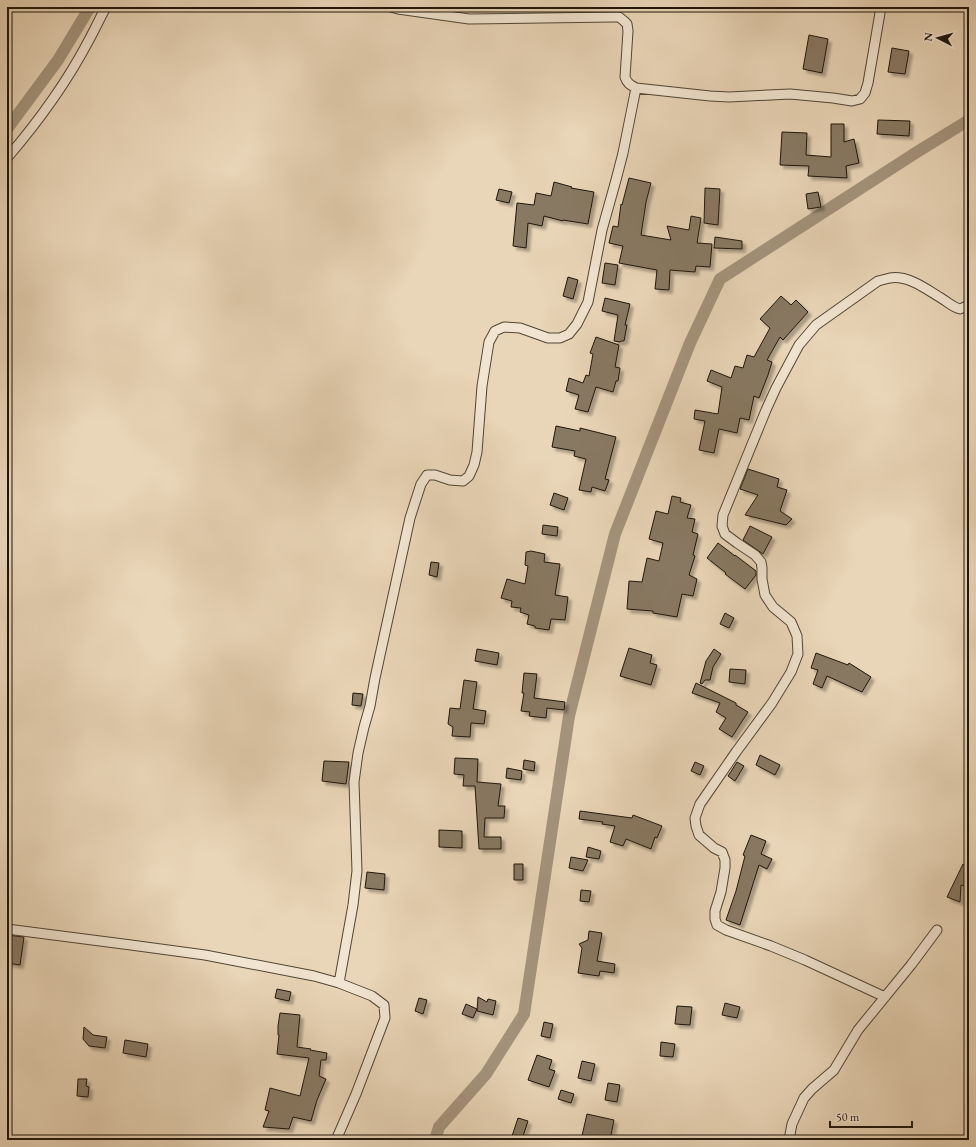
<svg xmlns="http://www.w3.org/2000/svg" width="976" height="1147" font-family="'EB Garamond',serif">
	<defs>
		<filter id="shadow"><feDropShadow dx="3.5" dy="3.5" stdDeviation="1" flood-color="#0004"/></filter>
	</defs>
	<rect width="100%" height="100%" fill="#e9d5b7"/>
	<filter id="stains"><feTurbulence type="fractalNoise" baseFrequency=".005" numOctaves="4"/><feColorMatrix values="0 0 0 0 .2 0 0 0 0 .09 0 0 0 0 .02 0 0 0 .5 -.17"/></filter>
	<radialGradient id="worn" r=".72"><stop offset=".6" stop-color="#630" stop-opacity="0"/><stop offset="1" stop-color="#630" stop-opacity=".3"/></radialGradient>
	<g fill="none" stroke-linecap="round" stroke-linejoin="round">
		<path stroke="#a4947d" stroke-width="12" d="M7 129 58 60 90 7
			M435 1140 439 1127 486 1074 524 1014 569 716 615 534 690 343 720 279 917 152 969 120"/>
	</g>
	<path fill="#887964" stroke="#1e160b" filter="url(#shadow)" d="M809 35 828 39 822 73 803 69Z
		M892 48 909 51 905 74 888 72Z
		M878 120 910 121 909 136 877 134Z
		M831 124H844V142L854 139 859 163 846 166 847 178 808 176 809 166 780 165 782 132 807 133 806 155 831 157Z
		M629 178 651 183 646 202 641 235 671 240 667 226 689 230 691 216 701 218 697 243 712 244 710 267 696 266 695 272 670 270 669 290 655 289 657 270 619 263 623 246 609 243 613 226 618 227 621 204 622 205Z
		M554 182 572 187 571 188 594 192 588 224 563 220V221L544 216 542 226 528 223 526 248 513 246 517 203 534 205 536 193 551 196Z
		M705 188 720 189 718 225 704 223Z
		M499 189 512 192 509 203 496 200Z
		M818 192 821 207 808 209 806 194Z
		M715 237 742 241V249L714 248Z
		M605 263 618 265 615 285 602 283Z
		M568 277 578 280 573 299 563 296Z
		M781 296 791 305 796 300 808 312 783 340 780 337 767 360 772 362 768 375 759 398 754 396 749 420 740 418 737 433 719 429 714 453 699 450 705 421 694 419 695 410 718 414 722 387 707 381 711 370 731 378 735 366 743 368 747 355 754 357 770 328 760 319Z
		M605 298 630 304 625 325H627L624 341H621L620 342 614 341 618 315 602 311Z
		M596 337 619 345 615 367 620 368 618 381H616L613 392 596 387 588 412 575 409 579 395 566 391 569 378 583 383 586 375 589 376 593 354 590 353Z
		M556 426 580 431V428L616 437 605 479 609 480 605 491 592 487 591 492 579 490 586 459 574 456 575 451 552 447Z
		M748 469 779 479 777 487 787 490 780 511 792 519 786 525 745 515 758 495 740 489Z
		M554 493 568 498 564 510 550 505Z
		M672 496 681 498 680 502 691 505 687 518 695 519 692 532 698 534 693 555 695 556 689 575 697 579 693 596 682 594 677 617 653 613V611L627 609 629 581 642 582 647 558 659 561 663 543 649 539 656 511 668 514Z
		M543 525 558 527 557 536 542 534Z
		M750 526 772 537 763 554 743 540Z
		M718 543 735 556V555L756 571V575L745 589 725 574 726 573 707 558Z
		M531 551 545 554 544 562 560 564 555 595 568 597 565 620 551 619 549 630 535 628V626L527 624 529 615 520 612 521 608 511 607 512 601 501 598 507 579 525 584 528 566 525 565 526 552Z
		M431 562 439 563 437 577 429 575Z
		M725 613 734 618 729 628 720 624Z
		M629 648 652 655 650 663 657 665 651 685 620 676Z
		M477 649 499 653 497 665 475 661Z
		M714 649 721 654 713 667 710 680H705L702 684 700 683 706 661Z
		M816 653 848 665 849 663 871 677 862 692 827 676 822 688 813 684 818 670 811 668Z
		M730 669 746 670 745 684 729 682Z
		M524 673 537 674 534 698 565 702 564 710 547 708 546 718 529 716 530 712 521 711 524 693H522Z
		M464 680 477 682 473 709 486 711 484 724 471 723 470 737 452 736 453 727 448 724 450 708 460 709Z
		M696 683 736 703V705L748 712 732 737 719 729 726 718 716 712 720 703 692 693Z
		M353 693 363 694 361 706 352 705Z
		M760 755 780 765 775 775 756 765Z
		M455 758 478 759 477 782 501 784 498 806H505L504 818H485L484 837H501V849H479L475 786H463L464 775 454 774Z
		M524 760 535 762 534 771 523 769Z
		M324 761 349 762 346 784 322 781Z
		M695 762 704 766 700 775 691 771Z
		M737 762 744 766 735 781 728 776Z
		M507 768 522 771 521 780 506 778Z
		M580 811 632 818 633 815 662 826 657 838 655 837 651 849 626 839 623 846 610 842 615 826 602 824 603 822 579 819Z
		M439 830 462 831V848L439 847Z
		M751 835 766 841 761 854 772 859 767 869 759 865 740 925 726 920 736 891 745 856 743 855Z
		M588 847 601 851 599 859 586 857Z
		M571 857 588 860 583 871 569 868Z
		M514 864H523V880H514Z
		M963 864 969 868V877L965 886 961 885 960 902 947 897Z
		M367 872 385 874 384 890 365 888Z
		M581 890 591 891 589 902 580 901Z
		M589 931 602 933 597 961 615 964 614 973 600 971 599 976 578 973 582 948 579 944 588 940Z
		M7 935 24 937 20 965 7 963Z
		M277 989 291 992 289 1001 275 998Z
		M478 997 487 1002 488 999 496 1001 493 1015 477 1011Z
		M419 998 427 1000 423 1014 415 1011Z
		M725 1003 740 1007 737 1018 722 1015Z
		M466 1004 477 1009 473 1018 462 1014Z
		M677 1006 692 1007 690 1025 675 1024Z
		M280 1013 300 1015 297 1047 311 1049 310 1050 327 1053 326 1060H321L319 1076 326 1079 317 1100 311 1121 293 1117 289 1129 263 1127 269 1111 265 1110 270 1088 300 1096 309 1058 277 1054 279 1035H278V1026Z
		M544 1022 553 1024 550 1038 541 1036Z
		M84 1027 93 1035 107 1037 105 1048 89 1046 83 1039Z
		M125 1040 148 1044 146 1057 123 1053Z
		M661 1042 675 1044 673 1057 660 1056Z
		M537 1055 552 1060 549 1069 555 1071 549 1087 528 1080Z
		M582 1061 595 1064 591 1081 578 1078Z
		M78 1079H87L86 1086 89 1087 88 1097 77 1096Z
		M608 1083 620 1085 617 1102 605 1100Z
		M561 1090 574 1094 571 1103 558 1099Z
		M587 1114 614 1120 610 1140H581Z
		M518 1118 528 1121 522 1139 512 1136Z"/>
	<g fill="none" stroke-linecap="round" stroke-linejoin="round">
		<defs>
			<path id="street" d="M391 7 398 9 469 19 613 17H619L624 21 627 24 628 31 625 77C627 83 630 85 636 88
				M7 158C38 122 67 82 89 40 95 29 100 18 106 7
				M7 929 131 945 205 955 314 976 339 983 372 996 384 1005 385 1018 356 1094 336 1140
				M339 983 353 905 357 871 354 782 358 753 364 727 370 706 375 678 410 518 421 484 427 475H435L450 480 463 481 469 476 474 465 477 452 482 386 489 342 495 331 504 327 520 328 548 338H560L569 334 577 324 588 302 602 230 616 180 623 153 636 88 710 96 729 97 790 94 833 98 852 101 860 99 865 93 868 83 881 7
				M885 997 805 960 771 946 726 930 717 925 715 919V911L721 892 725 868V860L722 852 714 848 699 835 696 826 695 818 700 804 736 752 772 703 791 672 798 654 797 636 791 622 773 607 765 595 762 579V568L761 562 755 555 737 543 725 534 722 526 723 515 766 410 776 388 799 345 816 325 878 281C882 280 886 279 890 278 908 275 926 289 941 298 948 302 952 307 960 309L969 305
				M789 1140 792 1124 804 1098 812 1089 834 1070 858 1030 911 965 937 930"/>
		</defs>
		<use href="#street" stroke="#514636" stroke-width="11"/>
		<use href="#street" stroke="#f1e4d0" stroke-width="9"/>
	</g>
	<rect width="976" height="1147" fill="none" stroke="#e9d5b7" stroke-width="24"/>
	<rect x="8" y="8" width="960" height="1131" fill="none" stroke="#1e160b" stroke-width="2"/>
	<rect x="12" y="12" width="952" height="1123" fill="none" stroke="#1e160b"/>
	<g transform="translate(938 38) rotate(276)" stroke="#f1e4d0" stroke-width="3" paint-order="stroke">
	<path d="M0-3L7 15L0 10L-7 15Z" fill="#1e160b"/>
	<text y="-6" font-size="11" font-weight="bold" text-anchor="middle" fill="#1e160b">N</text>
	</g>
	<path d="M830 1121v6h82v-6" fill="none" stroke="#1e160b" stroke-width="2"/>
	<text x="836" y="1121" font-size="12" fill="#1e160b" stroke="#f1e4d0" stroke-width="3" paint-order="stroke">50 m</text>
	<rect width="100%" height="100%" filter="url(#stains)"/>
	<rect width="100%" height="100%" fill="url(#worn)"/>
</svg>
